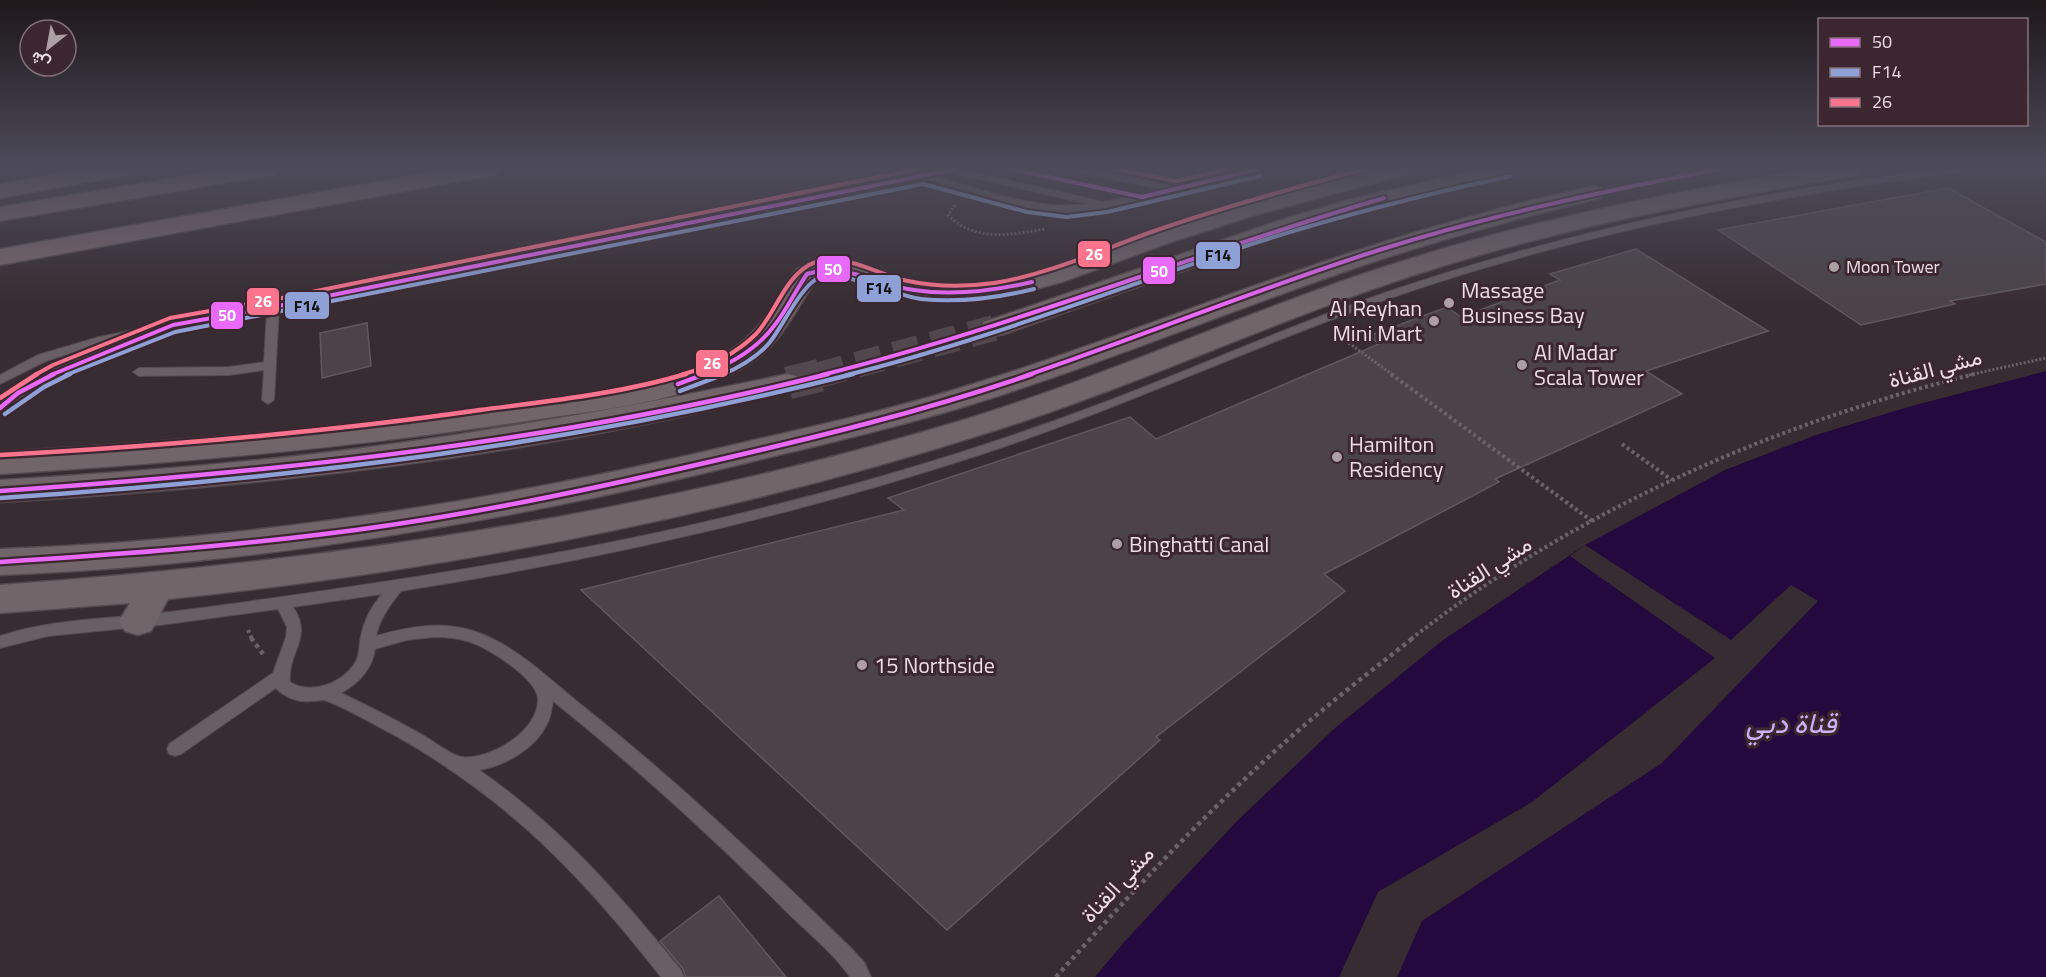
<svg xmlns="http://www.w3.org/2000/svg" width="2046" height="977" font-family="'Titillium Web',Vazirmatn,sans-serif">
	<rect width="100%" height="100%" fill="#372c31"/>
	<path fill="#23093d" d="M2046 371V977H1095L1125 941 1236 822 1335 728 1443 640 1585 545 1725 470 1816 435 1908 407Z"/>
	<path fill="#372c31" d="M1585 545 1731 640 1791 585 1818 601 1662 763 1422 921 1397 977H1339L1378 892 1532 802 1715 658 1570 556Z"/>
	<path fill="#4b4348" stroke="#60585e" stroke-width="1.5" d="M1948 188 2046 242V284L1950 301 1955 304 1861 325 1718 230Z
		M1636 249 1768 331 1646 371 1682 394 1495 479 1499 482 1324 574 1345 591 1156 737 1160 740 947 930 581 590 904 510 888 498 1130 417 1156 439 1379 344 1369 336 1447 307 1461 317 1560 280 1550 274Z
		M367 323 371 366 322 378 320 333Z
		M719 896 786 977H686L683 969 660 941Z"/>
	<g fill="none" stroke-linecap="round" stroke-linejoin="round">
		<path stroke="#52474c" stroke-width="26" stroke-dasharray="26 13" stroke-linecap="butt" d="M819 375 994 328"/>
		<path stroke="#52474c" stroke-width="33" stroke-dasharray="33 16" stroke-linecap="butt" d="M788 383 825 374"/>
		<defs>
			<path id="lane" d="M942 169H961L1104 202 1127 197 1007 169H1025L1139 194 1161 189 1077 172 1072 169H1091L1174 186 1246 169H1263L1105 208 1067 213 1029 208 923 178 279 307 274 400 268 404 262 400 264 370 229 375 139 376 133 372 139 368 229 367 264 362 267 310 142 335 147 338 145 340 53 378 0 412V402C39 368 89 354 136 336L105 342 46 361 0 384V375L38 355 99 337ZM953 173 1088 204C1036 211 984 190 934 176Z
				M1938 169H1965L1960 172C1772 196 1585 232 1405 293 1261 342 1124 408 979 455 790 517 597 560 401 591 390 605 380 618 376 636 410 626 445 620 479 633 517 647 548 678 579 703 675 779 763 862 850 947L864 962 871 977H850C831 950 803 929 780 905 708 833 633 765 553 701 552 708 551 717 547 724 536 748 505 766 479 770 558 824 621 896 681 970L684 977H661C582 876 509 800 396 736 373 724 350 710 327 701 321 699 319 701 313 701 300 703 285 698 276 688L181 754 175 756 169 754 167 749 169 744 273 673 286 637 287 627 278 609 160 625 48 636 0 648V636C42 622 85 620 129 616 165 613 202 608 239 603 415 578 590 552 763 508 880 479 995 444 1108 401 1205 364 1300 321 1399 288 1574 230 1755 192 1938 169ZM382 594C372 606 364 620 361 636 359 643 360 651 357 659 347 682 311 696 290 682 287 652 314 638 293 607ZM434 637C446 637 458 638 470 642 488 648 537 678 538 699 539 731 490 760 462 757 453 756 434 742 426 737 398 721 370 707 341 693 359 683 372 669 375 649L407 640Z"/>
			<path id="secondary" d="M1369 169H1410L1407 174 1259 214 1171 242 1062 282 1009 296 969 301 930 300 879 291 837 276H825L816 280C796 309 781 344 749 364 683 404 601 409 527 421 352 448 176 463 0 474V452C175 442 350 428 523 402 593 392 667 388 729 351 761 333 777 297 798 268 840 249 862 272 903 280 931 286 960 286 989 283 1047 275 1100 250 1154 231 1225 207 1297 187 1369 169Z
				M1480 169H1520L1517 174 1361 211 1299 230 1004 334 994 336 984 334 980 328 984 322 1281 220 1345 201Z
				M1809 169H1862L1859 174 1851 176C1710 200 1570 226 1433 269 1283 316 1140 385 990 432 722 517 447 570 168 599L151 631 138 635 125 631 119 621 130 603 0 613V585C329 561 651 515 967 419 1099 378 1224 322 1354 277 1502 226 1655 195 1809 169Z
				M1593 186 1601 188 1605 193 1601 198C1523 217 1446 238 1370 263 1233 309 1100 365 963 407 894 428 824 444 754 461 507 522 254 565 0 575V549C250 540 499 501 742 443 814 426 886 411 957 389 1089 349 1216 297 1347 254 1428 227 1510 205 1593 186Z
				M788 374 798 377 803 383 798 389C538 456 268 486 0 502V480C133 472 266 462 399 443 529 425 659 401 788 374Z"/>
			<path id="highway" d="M83 169H132L129 174 121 176 0 198V184Z
				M226 169H278L275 174 267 176 0 221V207Z
				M449 169H499L496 174 488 176 0 265V249Z"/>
		</defs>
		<use href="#lane" stroke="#53494e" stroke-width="2"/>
		<use href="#secondary" stroke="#53494e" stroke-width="3"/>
		<use href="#highway" stroke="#53494e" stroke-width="3"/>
		<path stroke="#6c6367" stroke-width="3" stroke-dasharray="2 2" stroke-linecap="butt" d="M955 205 948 215C974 242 1011 235 1045 229
			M1339 336 1393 375
			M1969 375 2046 358"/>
		<path stroke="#6c6367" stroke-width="4" stroke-dasharray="3 3" stroke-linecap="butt" d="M1391 374 1592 521
			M1622 444 1672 480
			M248 630 252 639
			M1411 639C1575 511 1774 423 1975 374"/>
		<path stroke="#6c6367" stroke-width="4.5" stroke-dasharray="4 4" stroke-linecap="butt" d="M251 638 263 654
			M1056 977C1122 903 1189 830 1262 763 1310 718 1362 678 1413 638"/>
		<use href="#lane" fill="#675f63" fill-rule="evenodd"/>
		<use href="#secondary" fill="#716569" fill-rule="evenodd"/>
		<use href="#highway" fill="#7b686d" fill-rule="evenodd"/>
		<defs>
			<path id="bus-1-far1" d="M1012 169 1142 197 1258 169
				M51 375 173 325 273 307 956 169
				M701 375C729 365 756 350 774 326 787 310 795 291 807 274 846 262 876 285 914 290 953 296 993 291 1032 282
				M822 375C1013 327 1195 253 1384 198
				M1028 375C1145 335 1260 288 1379 250 1490 215 1605 191 1719 169"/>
			<path id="bus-1" d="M678 384 705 374
				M0 408 18 393 54 374
				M0 491C279 472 557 442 828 374
				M0 562C106 555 211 548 316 535 444 520 570 494 696 465 809 439 922 412 1032 374"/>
			<path id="bus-2-far1" d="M66 375 175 332 923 184 1027 212 1067 217 1107 212 1260 176
				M722 375C740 367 758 357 770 342 783 326 801 285 820 277 840 269 896 296 921 299 959 303 997 298 1034 289
				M847 375C988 340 1123 286 1261 241 1343 215 1427 194 1511 176"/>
			<path id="bus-2" d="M680 391 725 374
				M5 414 44 387 70 374
				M0 498C288 479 573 445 853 374"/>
			<path id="bus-3-far1" d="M1115 169 1176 181 1227 169
				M35 375 53 365 170 318 272 300 918 169
				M681 375C708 367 736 354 756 334 776 313 786 272 816 262 846 252 879 276 908 281 936 287 965 287 994 283 1051 274 1103 249 1157 230 1226 206 1296 187 1366 169"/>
			<path id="bus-3" d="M0 398 37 374
				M0 455C161 446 321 433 480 410 549 401 619 394 686 374"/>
		</defs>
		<use href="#bus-1-far1" stroke="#3c2731" stroke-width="8"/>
		<use href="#bus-1" stroke="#3c2731" stroke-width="9"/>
		<use href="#bus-2-far1" stroke="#3c2731" stroke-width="8"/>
		<use href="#bus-2" stroke="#3c2731" stroke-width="9"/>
		<use href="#bus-3-far1" stroke="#3c2731" stroke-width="8"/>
		<use href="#bus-3" stroke="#3c2731" stroke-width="9"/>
		<use href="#bus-1-far1" stroke="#e969fa" stroke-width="4"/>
		<use href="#bus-1" stroke="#e969fa" stroke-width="4.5"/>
		<use href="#bus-2-far1" stroke="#8ea0d6" stroke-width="4"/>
		<use href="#bus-2" stroke="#8ea0d6" stroke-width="4.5"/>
		<use href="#bus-3-far1" stroke="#fc738d" stroke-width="4"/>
		<use href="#bus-3" stroke="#fc738d" stroke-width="4.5"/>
	</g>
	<linearGradient id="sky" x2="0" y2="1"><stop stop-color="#1e181b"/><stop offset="0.55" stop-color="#4d4b5a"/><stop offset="1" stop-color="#4d4b5a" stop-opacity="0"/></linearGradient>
	<rect width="2046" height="306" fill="url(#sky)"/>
	<g fill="#ada0a5" stroke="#3c2731" stroke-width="2">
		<circle cx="1834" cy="267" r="6"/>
		<circle cx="1449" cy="303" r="6"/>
		<circle cx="1434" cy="321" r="6"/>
		<circle cx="1522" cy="365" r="6"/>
		<circle cx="1337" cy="457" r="6"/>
		<circle cx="1117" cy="544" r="6"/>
		<circle cx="862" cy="665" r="6"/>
	</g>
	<g text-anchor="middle" stroke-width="6" stroke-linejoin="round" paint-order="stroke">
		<g font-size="18" fill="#ecdee4" stroke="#3c2731" text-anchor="start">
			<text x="1846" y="273">Moon Tower</text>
		</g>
		<g font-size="22" fill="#ecdee4" stroke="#3c2731" text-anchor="start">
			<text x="1461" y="298">Massage<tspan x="1461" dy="25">Business Bay</tspan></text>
			<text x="1422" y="316" text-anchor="end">Al Reyhan<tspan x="1422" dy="25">Mini Mart</tspan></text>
			<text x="1534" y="360">Al Madar<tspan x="1534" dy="25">Scala Tower</tspan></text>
			<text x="1349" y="452">Hamilton<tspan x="1349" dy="25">Residency</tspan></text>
			<text x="1129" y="552">Binghatti Canal</text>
			<text x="874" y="673">15 Northside</text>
		</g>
		<g font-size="22" fill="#ecdee4" stroke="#3c2731">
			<text transform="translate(1935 368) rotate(-15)" y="8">مشي القناة</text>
			<text transform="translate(1489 567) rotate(-33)" y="8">مشي القناة</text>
			<text transform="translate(1117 884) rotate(-47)" y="8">مشي القناة</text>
		</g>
		<g font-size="28" font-style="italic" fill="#cab1f9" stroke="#3c2731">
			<text x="1791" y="733">قناة دبي</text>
		</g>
	</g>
	<g stroke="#3c2731" stroke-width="2">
		<rect x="1077" y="240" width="34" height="28" rx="6" fill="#fc738d"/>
		<rect x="1195" y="241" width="46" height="29" rx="6" fill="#8ea0d6"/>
		<rect x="816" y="255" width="35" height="28" rx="6" fill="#e969fa"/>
		<rect x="1142" y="256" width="34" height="29" rx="6" fill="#e969fa"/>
		<rect x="856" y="274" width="46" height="29" rx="6" fill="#8ea0d6"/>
		<rect x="246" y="287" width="34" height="29" rx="6" fill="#fc738d"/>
		<rect x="284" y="291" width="46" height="29" rx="6" fill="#8ea0d6"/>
		<rect x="210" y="301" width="34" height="29" rx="6" fill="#e969fa"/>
		<rect x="695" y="349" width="34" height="29" rx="6" fill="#fc738d"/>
	</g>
	<g font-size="16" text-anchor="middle" font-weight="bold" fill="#fff">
		<text x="1094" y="260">26</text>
		<text x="833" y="275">50</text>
		<text x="1159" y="277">50</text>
		<text x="263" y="307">26</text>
		<text x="227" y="321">50</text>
		<text x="712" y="369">26</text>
	</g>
	<g font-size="16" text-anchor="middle" font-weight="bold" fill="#111">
		<text x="1218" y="261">F14</text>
		<text x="879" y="294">F14</text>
		<text x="307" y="312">F14</text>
	</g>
	<rect x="1818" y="18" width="210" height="108" fill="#3c2731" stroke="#827079" stroke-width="1.5"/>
	<rect x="1830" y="38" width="30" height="9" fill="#e969fa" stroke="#827079" stroke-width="1.5"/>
	<text x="1872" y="48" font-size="18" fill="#ecdee4">50</text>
	<rect x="1830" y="68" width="30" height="9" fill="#8ea0d6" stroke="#827079" stroke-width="1.5"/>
	<text x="1872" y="78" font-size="18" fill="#ecdee4">F14</text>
	<rect x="1830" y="98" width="30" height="9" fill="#fc738d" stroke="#827079" stroke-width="1.5"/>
	<text x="1872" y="108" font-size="18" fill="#ecdee4">26</text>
	<g transform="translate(48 48) rotate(211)"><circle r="28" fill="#3c2731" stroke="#827079" stroke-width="1.5"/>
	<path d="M0-4.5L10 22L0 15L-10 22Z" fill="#ada0a5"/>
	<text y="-9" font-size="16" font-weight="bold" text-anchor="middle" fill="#ecdee4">ش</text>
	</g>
</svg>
